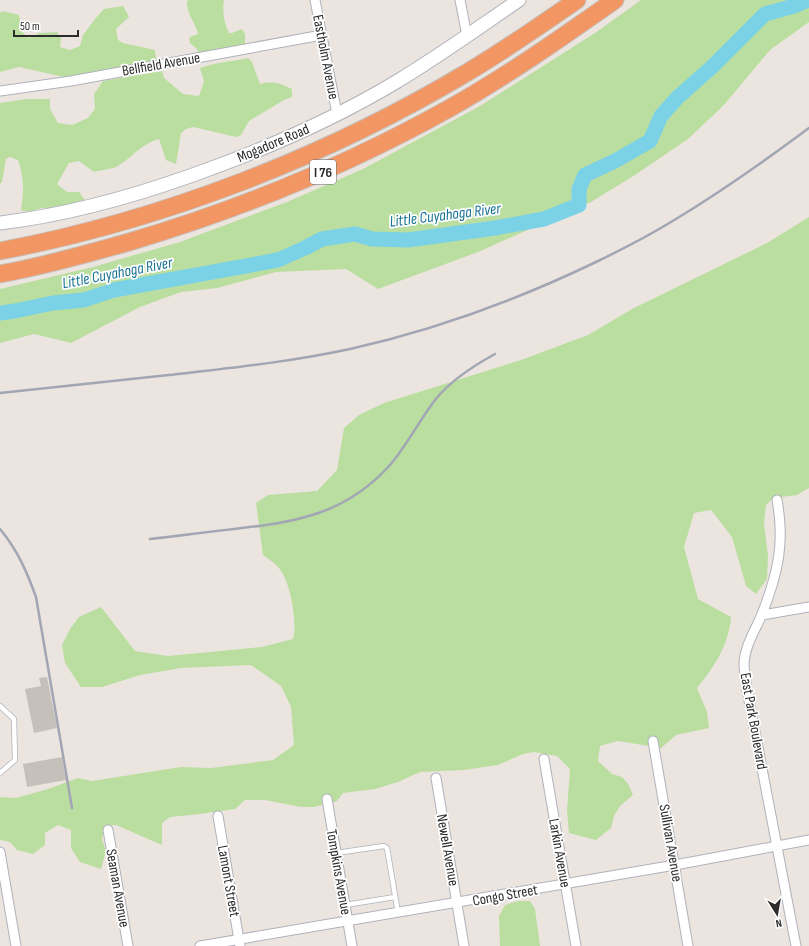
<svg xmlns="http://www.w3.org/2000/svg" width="809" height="946" font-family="'Sofia Sans Condensed',sans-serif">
	<rect width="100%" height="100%" fill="#ece5df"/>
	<path fill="#badea0" d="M189 0H224C222 11 224 23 229 33H232L242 29 245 34V46L199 54 197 49 190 43 189 39 190 37 198 34C196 23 186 14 187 1Z
		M641 0H809V22L770 50 723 106 688 139 635 175 591 202 478 252 378 289 346 269 276 272 217 288 181 292 140 307 71 343 34 334 0 343V289L93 267 180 242 287 202 363 169 480 106 595 33Z
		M123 6 129 17 116 29 118 40 123 43 155 50 156 59 146 63 64 77 19 67 0 72V13L2 11 19 15 22 32 29 38 40 33 57 32 61 38 60 47 70 50 80 46 83 35 95 19 104 9Z
		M248 58 252 62 260 84C274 81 279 83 292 89V97L284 100 249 121 241 135 236 137 193 127 186 129 181 133 176 164 166 160 159 139C142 143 131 159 116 167 112 169 100 170 94 172L79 161 69 163 57 184 67 192H79L85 200 54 208H42L28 212 21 210C24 192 24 177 18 160L10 157 6 159 2 182 0 184V103L27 99H50V109L58 123 72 125 88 118 95 109 94 94 103 81 162 71 164 78 183 94 199 96 204 81 200 68C216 62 231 62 248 58Z
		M809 217V488L797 495 773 498 766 505 764 523 768 556 767 579 756 594 746 586 732 537 711 510 694 513 684 547 698 599 731 617C729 644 714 668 697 688L707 712 709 728 676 735 661 748 618 741 600 746 598 761 612 774 622 777 628 784 633 795 620 806 614 816 611 828 596 840 569 833 567 810 570 769 557 756 534 752 523 754 498 765 464 770 420 772 398 782 375 789 343 793 337 801 314 807H301L265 800H245L235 809 200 814 170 817 162 823V845L116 825H105L102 839 106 851 101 869 80 862 71 848V830L58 825 45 833V845L33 854 17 850 10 842 0 840V797L16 798 48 789 78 778 92 781 181 767 211 768 273 760 294 745 291 707 281 686 251 665 181 668 140 675 102 687H81L65 663 62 645 70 629 79 617 101 607 135 651 168 656 262 647 293 639C298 623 290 579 278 567 274 562 268 559 263 555L256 503 268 495 317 491 337 470 344 428 359 415 384 403 521 360 588 335 632 309 767 243Z
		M518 901H530L535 909 540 946H500L499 916 505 905Z"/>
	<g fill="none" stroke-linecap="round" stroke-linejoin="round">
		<path stroke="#7bd2e6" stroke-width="15" d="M0 313 15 311 53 303 84 300 114 290 278 260 305 248 322 239 355 234 372 239 408 240 495 228 544 219 579 205V189L585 175 615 161 650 141 661 116 677 98 713 66 765 14 794 6 808 0"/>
	</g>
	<path fill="#c5c0ba" d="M47 677 57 728 34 733 25 689 41 686 39 678Z
		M62 757 66 780 27 787 23 764Z"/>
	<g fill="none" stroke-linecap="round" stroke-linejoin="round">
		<defs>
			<path id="lane" d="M0 706 14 719 15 760 0 773
				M336 853 384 846 387 848 398 913
				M345 905 395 897"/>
			<path id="street" d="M315 0 337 114
				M460 0 467 36
				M0 91 71 81 322 35
				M777 500C785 543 778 573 762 614 756 629 745 645 744 663 744 672 746 681 747 690L796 946
				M762 615 809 607
				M653 741 688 946
				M544 759 576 946
				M436 778 464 946
				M327 799 352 946
				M218 816 240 946
				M108 830 128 946
				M0 852 16 946
				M200 946 675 865 809 840"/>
			<path id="secondary" d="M0 223C66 215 128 198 190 176 261 151 331 121 396 82 438 57 478 28 519 0"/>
			<path id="highway" d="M0 251C163 220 326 157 468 72 505 50 541 25 577 0
				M0 274C44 266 87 254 129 242 241 209 348 165 450 108 507 76 561 38 615 0"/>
		</defs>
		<use href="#lane" stroke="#afb2bb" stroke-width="6"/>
		<use href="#street" stroke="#afb2bb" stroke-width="11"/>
		<use href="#secondary" stroke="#afb2bb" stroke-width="15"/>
		<use href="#highway" stroke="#c4c4c4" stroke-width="19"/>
		<use href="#lane" stroke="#fff" stroke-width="4.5"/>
		<use href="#street" stroke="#fff" stroke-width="9"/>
		<use href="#secondary" stroke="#fff" stroke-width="13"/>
		<use href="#highway" stroke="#f29664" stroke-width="17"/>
		<path stroke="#a2a6b4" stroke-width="2.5" d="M0 393C56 387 113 381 169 375 230 368 290 362 350 349 435 330 517 300 596 262 623 249 650 235 676 219 722 191 766 160 809 128
			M0 529C17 549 27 572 36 597L72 808
			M150 539C178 536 206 532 234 529 297 522 346 514 390 465 407 445 419 421 435 400 451 380 473 366 495 354"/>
	</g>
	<g text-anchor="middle" stroke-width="3.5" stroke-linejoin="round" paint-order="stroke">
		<rect fill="#fff" stroke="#6b6b6b" stroke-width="1" x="310" y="160" width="26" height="24" rx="3"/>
		<g font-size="14" font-weight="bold" fill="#2c2c2c">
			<text x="323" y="177">I 76</text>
		</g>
		<g font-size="15" fill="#2c2c2c" stroke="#fff">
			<text transform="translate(326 57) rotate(79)" y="5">Eastholm Avenue</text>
			<text transform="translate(161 64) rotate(-10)" y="5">Bellfield Avenue</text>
			<text transform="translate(273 143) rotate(-23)" y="5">Mogadore Road</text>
			<text transform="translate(754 721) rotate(80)" y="5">East Park Boulevard</text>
			<text transform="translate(671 843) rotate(80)" y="5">Sullivan Avenue</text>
			<text transform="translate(448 850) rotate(80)" y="5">Newell Avenue</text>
			<text transform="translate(560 853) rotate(80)" y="5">Larkin Avenue</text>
			<text transform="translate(339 872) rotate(80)" y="5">Tompkins Avenue</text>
			<text transform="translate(229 881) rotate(80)" y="5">Lamont Street</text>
			<text transform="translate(118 888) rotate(80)" y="5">Seaman Avenue</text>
			<text transform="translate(505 895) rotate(-10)" y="5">Congo Street</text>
		</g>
		<g font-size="16" font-style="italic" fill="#187393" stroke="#fff">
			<text transform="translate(445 214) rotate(-7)" y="6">Little Cuyahoga River</text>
			<text transform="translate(117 272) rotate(-11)" y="6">Little Cuyahoga River</text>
		</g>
	</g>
	<g transform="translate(777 914) rotate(169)" stroke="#ffffff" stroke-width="3" paint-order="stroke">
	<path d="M0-3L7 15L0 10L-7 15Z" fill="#2c2c2c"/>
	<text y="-6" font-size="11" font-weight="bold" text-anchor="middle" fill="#2c2c2c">N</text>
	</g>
	<path d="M14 30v6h64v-6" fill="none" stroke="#2c2c2c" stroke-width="2"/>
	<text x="20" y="30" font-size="12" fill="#2c2c2c" stroke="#ffffff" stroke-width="3" paint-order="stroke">50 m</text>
</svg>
